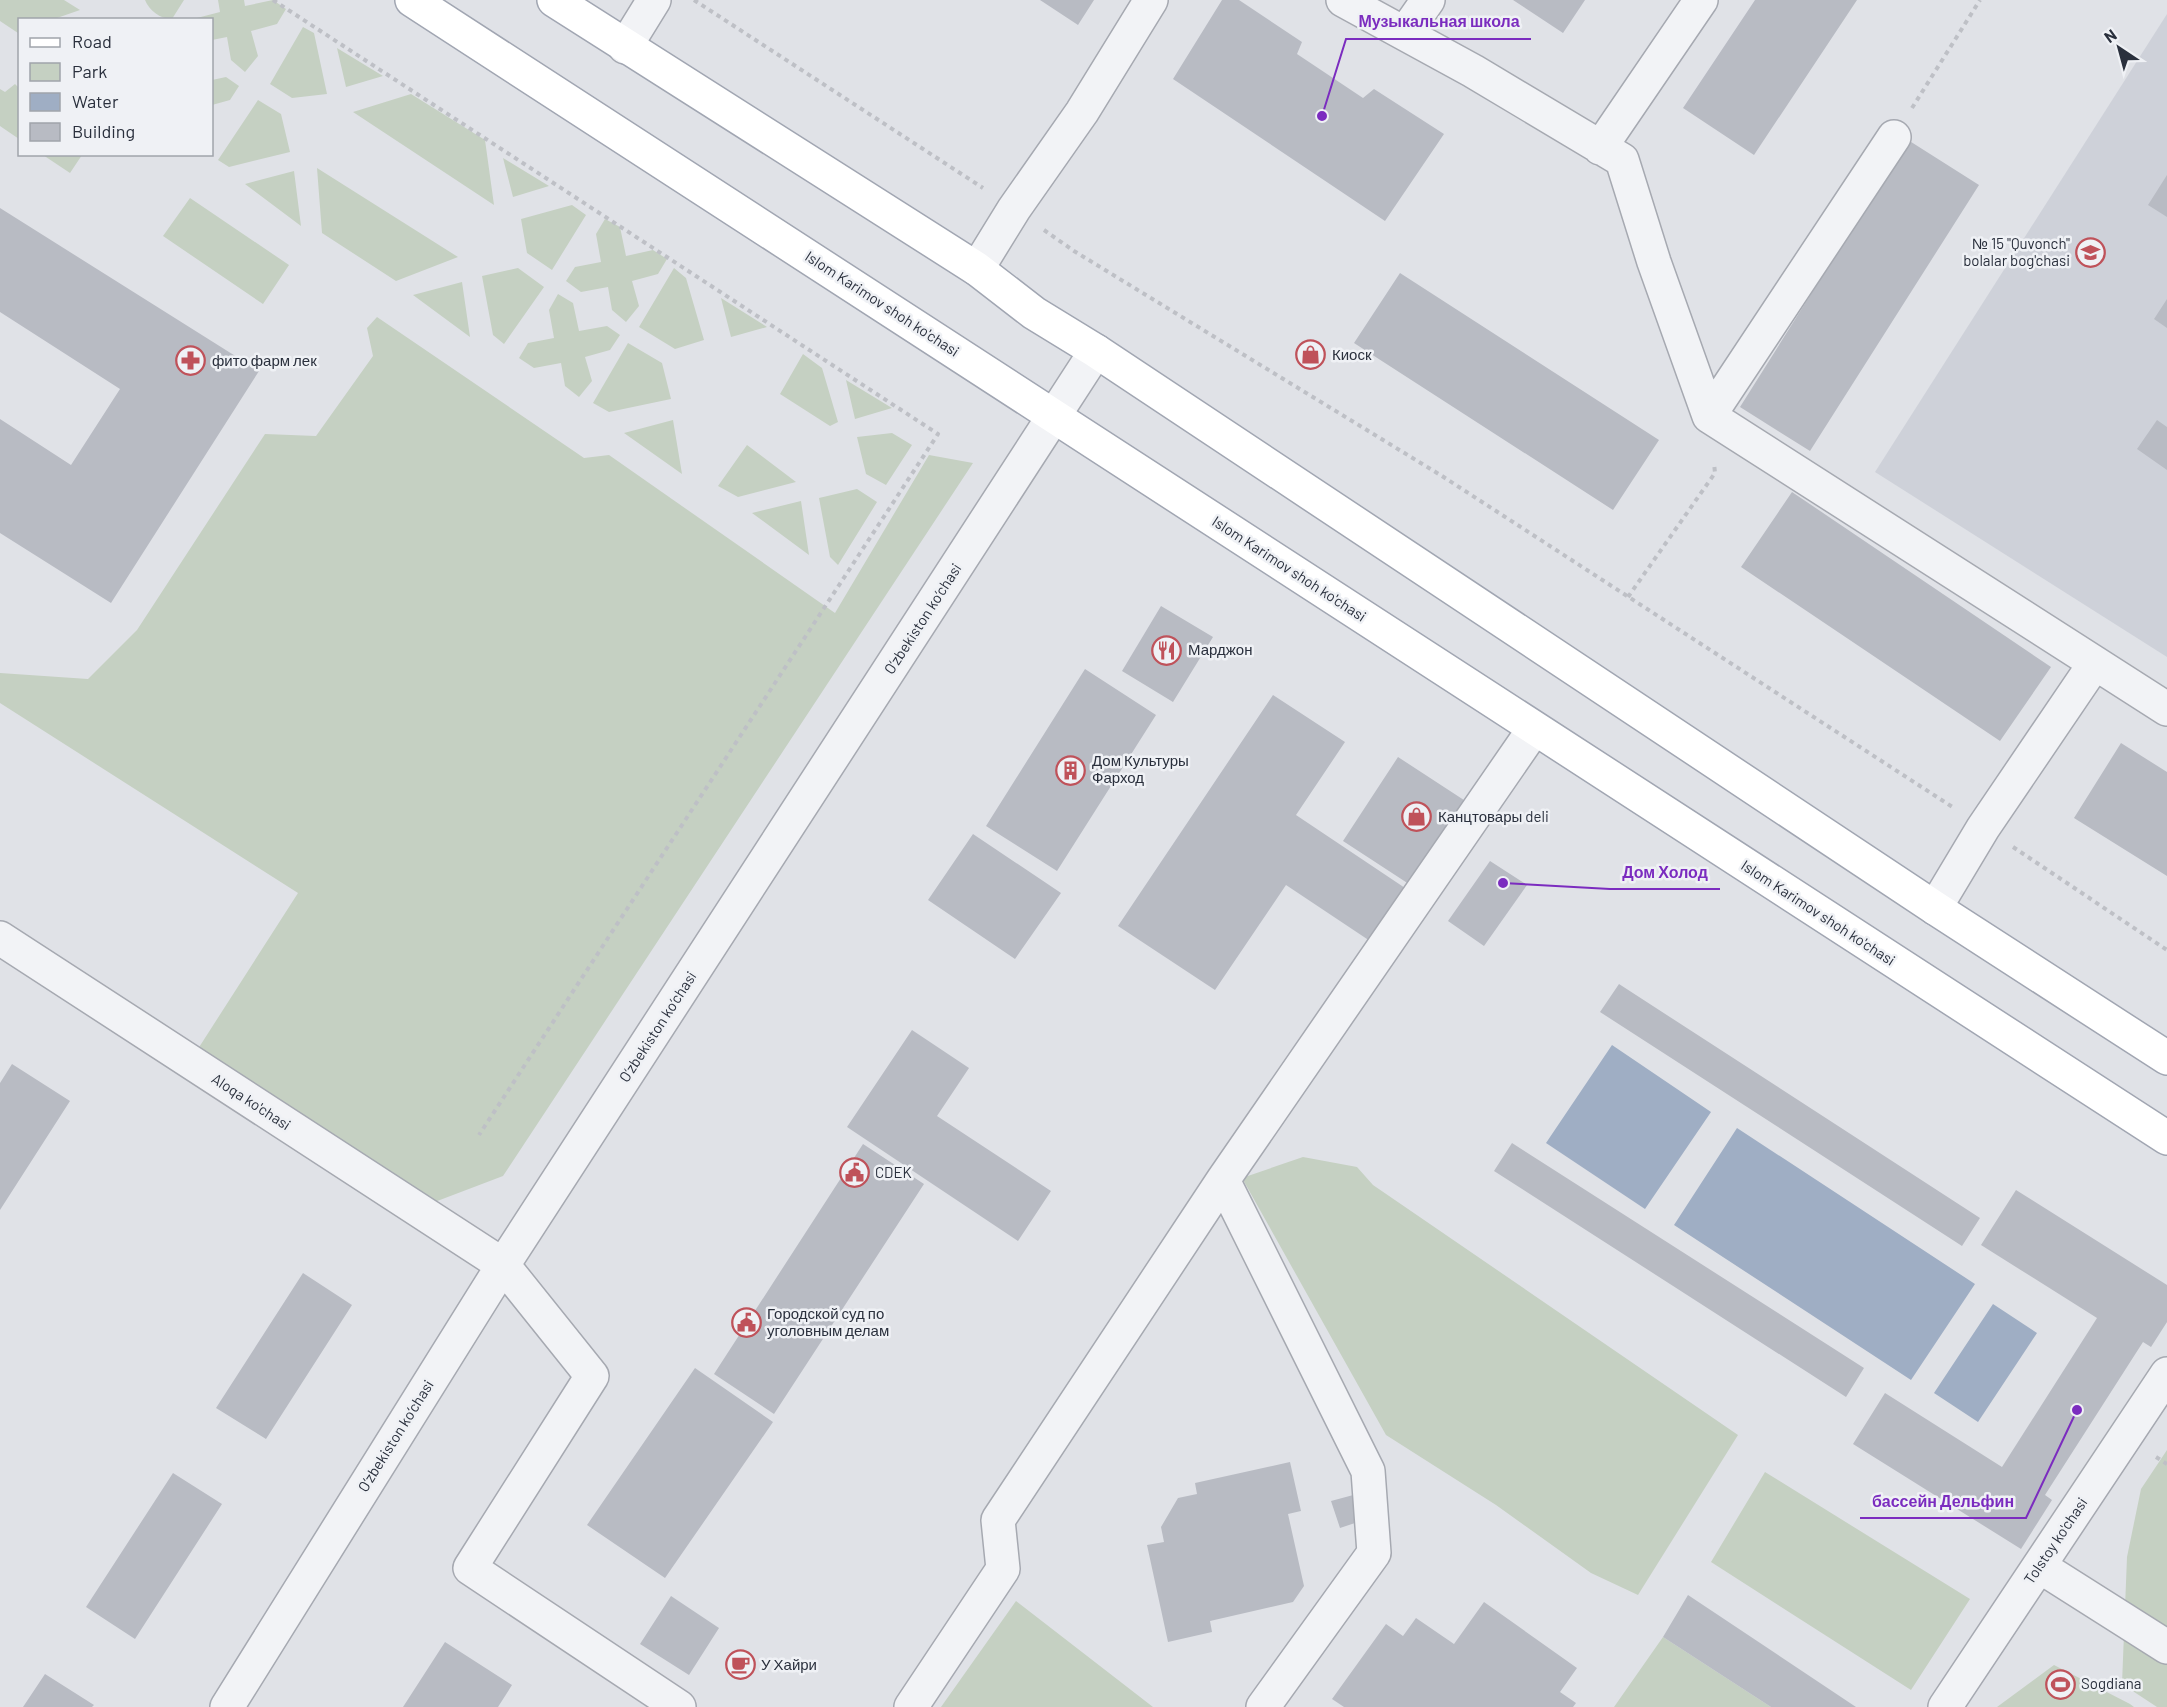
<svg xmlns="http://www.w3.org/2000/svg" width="2167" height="1707" font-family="Barlow,sans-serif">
	<rect width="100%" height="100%" fill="#e0e2e7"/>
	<path fill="#ced1d9" d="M2167 14V657L1875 472Z"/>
	<path fill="#c5d0c2" d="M0 0H64L80 10 54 19 20 20 18 33 0 21Z
		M145 0H184L172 19C160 19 149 10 145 0Z
		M218 0H244L245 6 273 0 286 9 277 24 251 31 258 56 245 72 231 60 227 37 212 40V20L193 19 220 12Z
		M303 27 314 33 327 94 292 98 270 84Z
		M337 48 383 76 346 87Z
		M226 77 239 86 230 100 212 105V80Z
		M15 84 19 88V139L0 126V89L5 92Z
		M411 94 485 140 494 205 353 112Z
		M258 100 281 114 290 152 229 167 218 160Z
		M43 155H82L70 173Z
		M503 158 549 186 513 197Z
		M317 168 458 257 396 281 322 233Z
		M294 171 301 226 245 184Z
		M190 198 289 265 263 304 163 236Z
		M572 205 586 215 552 270 527 253 521 219Z
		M605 219 620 227 626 256 653 250 667 259 658 274 632 281 639 306 626 322 612 310 608 287 581 292 566 281 575 267 601 262 596 234Z
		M518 268 544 287 504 344 493 335 482 276Z
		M674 268 686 278 704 340 675 349 639 327Z
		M462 282 470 337 413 295Z
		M558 294 573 303 579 331 607 326 620 335 610 350 585 357 592 381 579 397 565 386 561 363 534 368 519 358 528 343 554 338 549 310Z
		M721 298 767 327 731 337Z
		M377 317 584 458 609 455 835 613 929 455 973 463 503 1176 432 1203 196 1052 298 893 0 703V673L88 679 137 630 265 434 316 436 373 356 367 328Z
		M628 343 662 363 671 399 609 412 593 403Z
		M803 354 822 368 838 422 830 426 780 394Z
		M846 380 892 408 855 419Z
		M673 420 682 474 624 433Z
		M892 433 912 445 886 485 866 474 857 437Z
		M747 445 796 482 738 497 718 486Z
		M857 489 877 502 838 565 830 557 819 498Z
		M801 501 809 555 752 513Z
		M1303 1157 1357 1167 1373 1185 1738 1435 1638 1595 1591 1573 1496 1505 1386 1435 1242 1178Z
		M2167 1450V1707H2157L2122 1684 2127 1557 2141 1489Z
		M1765 1472 1970 1599 1911 1690 1711 1562Z
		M1016 1601 1153 1707H941Z
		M1663 1637 1771 1707H1614Z
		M2054 1665 2130 1704 2134 1707H1997Z"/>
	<path fill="#9faec4" d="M1612 1045 1711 1112 1645 1209 1546 1143Z
		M1737 1128 1975 1284 1911 1380 1674 1225Z
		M1993 1304 2037 1333 1978 1422 1934 1393Z"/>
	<path fill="#b8bbc3" d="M1040 0H1094L1078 25Z
		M1222 0H1239L1302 42 1297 54 1363 98 1374 89 1444 134 1385 221 1173 79Z
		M1513 0H1585L1563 33Z
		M1755 0H1857L1754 155 1683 108Z
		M1908 140 1979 185 1810 451 1740 407Z
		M2167 175V217L2148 205Z
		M0 208 259 371 111 603 0 533V419L71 465 120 389 0 312Z
		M1400 273 1659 440 1613 510 1354 343Z
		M2167 299V328L2154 319Z
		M2157 420 2167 427V470L2137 449Z
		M1792 492 2051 667 2000 741 1741 567Z
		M1161 606 1213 637 1173 702 1122 671Z
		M1085 669 1156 715 1057 871 986 826Z
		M1273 695 1345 742 1296 815 1408 890 1373 943 1286 885 1215 990 1118 926Z
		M2121 743 2167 772V876L2074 818Z
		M1398 757 1470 804 1415 888 1343 841Z
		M973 834 1061 893 1015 959 928 900Z
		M1490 861 1527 885 1484 946 1448 921Z
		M1619 984 1980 1218 1962 1246 1600 1012Z
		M912 1030 969 1068 937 1116 1051 1191 1018 1241 847 1127Z
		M12 1064 70 1101 0 1210V1083Z
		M1512 1143 1864 1368 1846 1397 1494 1171Z
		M863 1144 924 1184 774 1414 714 1374Z
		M2016 1190 2167 1285V1322L2151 1347 2143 1342 2045 1495 2052 1500 2021 1549 1853 1444 1885 1393 2002 1467 2097 1318 1981 1245Z
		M303 1273 352 1305 266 1439 216 1408Z
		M695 1368 773 1422 665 1578 587 1525Z
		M1290 1462 1301 1511 1288 1514 1304 1586 1293 1602 1210 1621 1212 1632 1168 1642 1147 1545 1164 1542 1161 1527 1178 1498 1197 1494 1195 1483Z
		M173 1473 222 1504 135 1639 86 1607Z
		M1357 1494 1364 1520 1340 1528 1331 1501Z
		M1688 1595 1856 1707H1771L1663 1637Z
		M671 1596 719 1628 689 1675 640 1644Z
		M1484 1602 1577 1668 1560 1692 1576 1703 1573 1707H1344L1332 1699 1386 1624 1403 1636 1416 1618 1454 1644Z
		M445 1642 512 1685 498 1707H403Z
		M45 1674 94 1705 92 1707H23Z"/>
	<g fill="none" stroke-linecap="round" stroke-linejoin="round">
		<defs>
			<path id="minor" d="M1343 0 1473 71 1622 160 1654 262 1709 416 2167 709
				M1405 33 1428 0
				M625 47 654 0
				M1600 148 1701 0
				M977 269 1014 209 1082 112 1151 0
				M1709 416 1894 137
				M1935 908 1983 828 2095 663
				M0 938 503 1265 592 1376 470 1568 679 1707
				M1223 1180 1368 1471 1374 1553 1263 1707
				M2039 1566 2167 1647
				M227 1707 503 1265 1096 351
				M911 1707 1003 1569 998 1520 1223 1180 1534 729
				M1945 1707 2167 1374"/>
			<path id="major" d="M412 0 2167 1138
				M554 0 977 269 1034 313 1096 351 1935 908 2167 1058"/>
		</defs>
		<use href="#minor" stroke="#a6a9b1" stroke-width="36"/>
		<use href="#major" stroke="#a1a6b2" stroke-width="36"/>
		<path stroke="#bec0c6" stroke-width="4" stroke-dasharray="4.5 4.5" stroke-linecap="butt" d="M273 0 938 434 479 1135
			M694 0 983 188
			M1912 108 1980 0
			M1044 230 1074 251 1442 476 1954 808
			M1628 597 1715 473 1714 463
			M2013 847 2167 950
			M2156 1457 2167 1464"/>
		<use href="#minor" stroke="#f2f3f6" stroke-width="33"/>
		<use href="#major" stroke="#fff" stroke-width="33"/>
	</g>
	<defs>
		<symbol id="school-ring" viewBox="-11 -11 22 22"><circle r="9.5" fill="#eff1f5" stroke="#bf525a" stroke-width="1.5"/><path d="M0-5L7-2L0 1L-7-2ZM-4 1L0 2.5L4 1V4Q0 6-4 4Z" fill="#bf525a"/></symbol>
		<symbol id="shop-ring" viewBox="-11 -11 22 22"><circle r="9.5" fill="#eff1f5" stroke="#bf525a" stroke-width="1.5"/><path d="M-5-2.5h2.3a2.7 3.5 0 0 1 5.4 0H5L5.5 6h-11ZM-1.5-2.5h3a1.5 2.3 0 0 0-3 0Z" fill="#bf525a"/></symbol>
		<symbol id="pharmacy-ring" viewBox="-11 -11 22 22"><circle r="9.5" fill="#eff1f5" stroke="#bf525a" stroke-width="1.5"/><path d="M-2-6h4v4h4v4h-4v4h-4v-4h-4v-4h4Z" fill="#bf525a"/></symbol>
		<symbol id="restaurant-ring" viewBox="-11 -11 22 22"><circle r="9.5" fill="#eff1f5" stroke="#bf525a" stroke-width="1.5"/><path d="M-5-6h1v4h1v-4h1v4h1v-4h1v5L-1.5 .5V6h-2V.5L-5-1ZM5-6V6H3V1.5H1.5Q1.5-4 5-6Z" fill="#bf525a"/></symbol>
		<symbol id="building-ring" viewBox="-11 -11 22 22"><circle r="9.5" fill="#eff1f5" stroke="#bf525a" stroke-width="1.5"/><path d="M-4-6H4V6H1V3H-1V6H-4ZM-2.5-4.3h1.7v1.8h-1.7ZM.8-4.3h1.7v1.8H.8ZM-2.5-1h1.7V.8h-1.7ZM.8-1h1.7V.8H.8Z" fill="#bf525a"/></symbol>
		<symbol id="civic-ring" viewBox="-11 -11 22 22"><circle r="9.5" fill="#eff1f5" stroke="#bf525a" stroke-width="1.5"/><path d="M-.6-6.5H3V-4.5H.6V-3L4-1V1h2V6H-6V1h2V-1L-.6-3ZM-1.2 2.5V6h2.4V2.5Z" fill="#bf525a"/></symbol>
		<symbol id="cafe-ring" viewBox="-11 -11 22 22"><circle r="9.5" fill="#eff1f5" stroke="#bf525a" stroke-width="1.5"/><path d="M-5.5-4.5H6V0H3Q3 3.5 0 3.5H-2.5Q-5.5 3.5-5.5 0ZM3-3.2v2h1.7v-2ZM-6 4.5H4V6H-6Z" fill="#bf525a"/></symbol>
		<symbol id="stadium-ring" viewBox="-11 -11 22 22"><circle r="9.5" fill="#eff1f5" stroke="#bf525a" stroke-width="1.5"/><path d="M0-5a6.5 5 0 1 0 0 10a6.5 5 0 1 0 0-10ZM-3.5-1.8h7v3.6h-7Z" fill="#bf525a"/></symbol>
	</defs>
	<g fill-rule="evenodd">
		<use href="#school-ring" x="2074" y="236" width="33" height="33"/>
		<use href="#shop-ring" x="1294" y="338" width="33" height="33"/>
		<use href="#pharmacy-ring" x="174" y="344" width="33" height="33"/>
		<use href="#restaurant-ring" x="1150" y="634" width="33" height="33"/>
		<use href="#building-ring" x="1054" y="754" width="33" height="33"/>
		<use href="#shop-ring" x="1400" y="800" width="33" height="33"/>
		<use href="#civic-ring" x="838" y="1156" width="33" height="33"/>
		<use href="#civic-ring" x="730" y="1306" width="33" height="33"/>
		<use href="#cafe-ring" x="724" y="1648" width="33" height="33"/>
		<use href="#stadium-ring" x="2044" y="1668" width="33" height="33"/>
	</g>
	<g text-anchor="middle" stroke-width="5" stroke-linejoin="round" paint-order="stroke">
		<g font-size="15" fill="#2a303d" stroke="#eff1f5" text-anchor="start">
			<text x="2070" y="249" text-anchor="end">№ 15 "Quvonch"<tspan x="2070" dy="17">bolalar bog'chasi</tspan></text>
			<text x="1332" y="360">Киоск</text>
			<text x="212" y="366">фито фарм лек</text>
			<text x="1188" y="655">Марджон</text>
			<text x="1092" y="766">Дом Культуры<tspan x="1092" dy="17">Фарход</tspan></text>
			<text x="1438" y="822">Канцтовары deli</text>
			<text x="875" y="1178">CDEK</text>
			<text x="767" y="1319">Городской суд по<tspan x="767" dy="17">уголовным делам</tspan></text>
			<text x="761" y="1670">У Хайри</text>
			<text x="2081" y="1689">Sogdiana</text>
		</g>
		<g font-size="15" fill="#2a303d" stroke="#eff1f5">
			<text transform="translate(882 304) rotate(33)" y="5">Islom Karimov shoh ko'chasi</text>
			<text transform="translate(1289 569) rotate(33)" y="5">Islom Karimov shoh ko'chasi</text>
			<text transform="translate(923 619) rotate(-57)" y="5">O‘zbekiston ko‘chasi</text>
			<text transform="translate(1818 913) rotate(33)" y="5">Islom Karimov shoh ko'chasi</text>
			<text transform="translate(658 1027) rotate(-57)" y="5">O‘zbekiston ko‘chasi</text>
			<text transform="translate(251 1102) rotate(33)" y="5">Aloqa ko'chasi</text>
			<text transform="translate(396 1436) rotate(-58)" y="5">O‘zbekiston ko‘chasi</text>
			<text transform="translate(2056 1541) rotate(-56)" y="5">Tolstoy ko'chasi</text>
		</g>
	</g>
	<path fill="none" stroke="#7b2cbf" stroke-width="2" d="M1322 116L1346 39H1531M1503 883L1610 889H1720M2077 1410L2026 1518H1860"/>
	<g fill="#7b2cbf" stroke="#eff1f5" stroke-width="2">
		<circle cx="1322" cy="116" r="6"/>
		<circle cx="1503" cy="883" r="6"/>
		<circle cx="2077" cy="1410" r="6"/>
	</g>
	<g font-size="16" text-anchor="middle" font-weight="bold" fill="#7b2cbf" stroke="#eff1f5" stroke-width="5" stroke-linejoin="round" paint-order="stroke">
		<text x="1439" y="27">Музыкальная школа</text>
		<text x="1665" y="878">Дом Холод</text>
		<text x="1943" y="1507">бассейн Дельфин</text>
	</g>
	<rect x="18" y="18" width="195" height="138" fill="#eff1f5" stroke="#a0a4ab" stroke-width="1.5"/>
	<rect x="30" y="38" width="30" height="9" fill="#ffffff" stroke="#a0a4ab" stroke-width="1.5"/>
	<text x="72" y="48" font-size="18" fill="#2a303d">Road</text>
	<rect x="30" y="63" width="30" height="18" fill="#c5d0c2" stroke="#a0a4ab" stroke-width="1.5"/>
	<text x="72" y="78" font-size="18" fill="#2a303d">Park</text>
	<rect x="30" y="93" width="30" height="18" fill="#9faec4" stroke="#a0a4ab" stroke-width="1.5"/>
	<text x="72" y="108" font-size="18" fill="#2a303d">Water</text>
	<rect x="30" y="123" width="30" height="18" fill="#b8bbc3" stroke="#a0a4ab" stroke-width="1.5"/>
	<text x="72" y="138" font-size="18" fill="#2a303d">Building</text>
	<g transform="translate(2119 48) rotate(324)" stroke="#eff1f5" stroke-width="4.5" paint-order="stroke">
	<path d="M0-4.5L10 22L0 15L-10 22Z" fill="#2a303d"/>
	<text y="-9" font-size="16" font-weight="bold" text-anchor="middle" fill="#2a303d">N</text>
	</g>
</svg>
